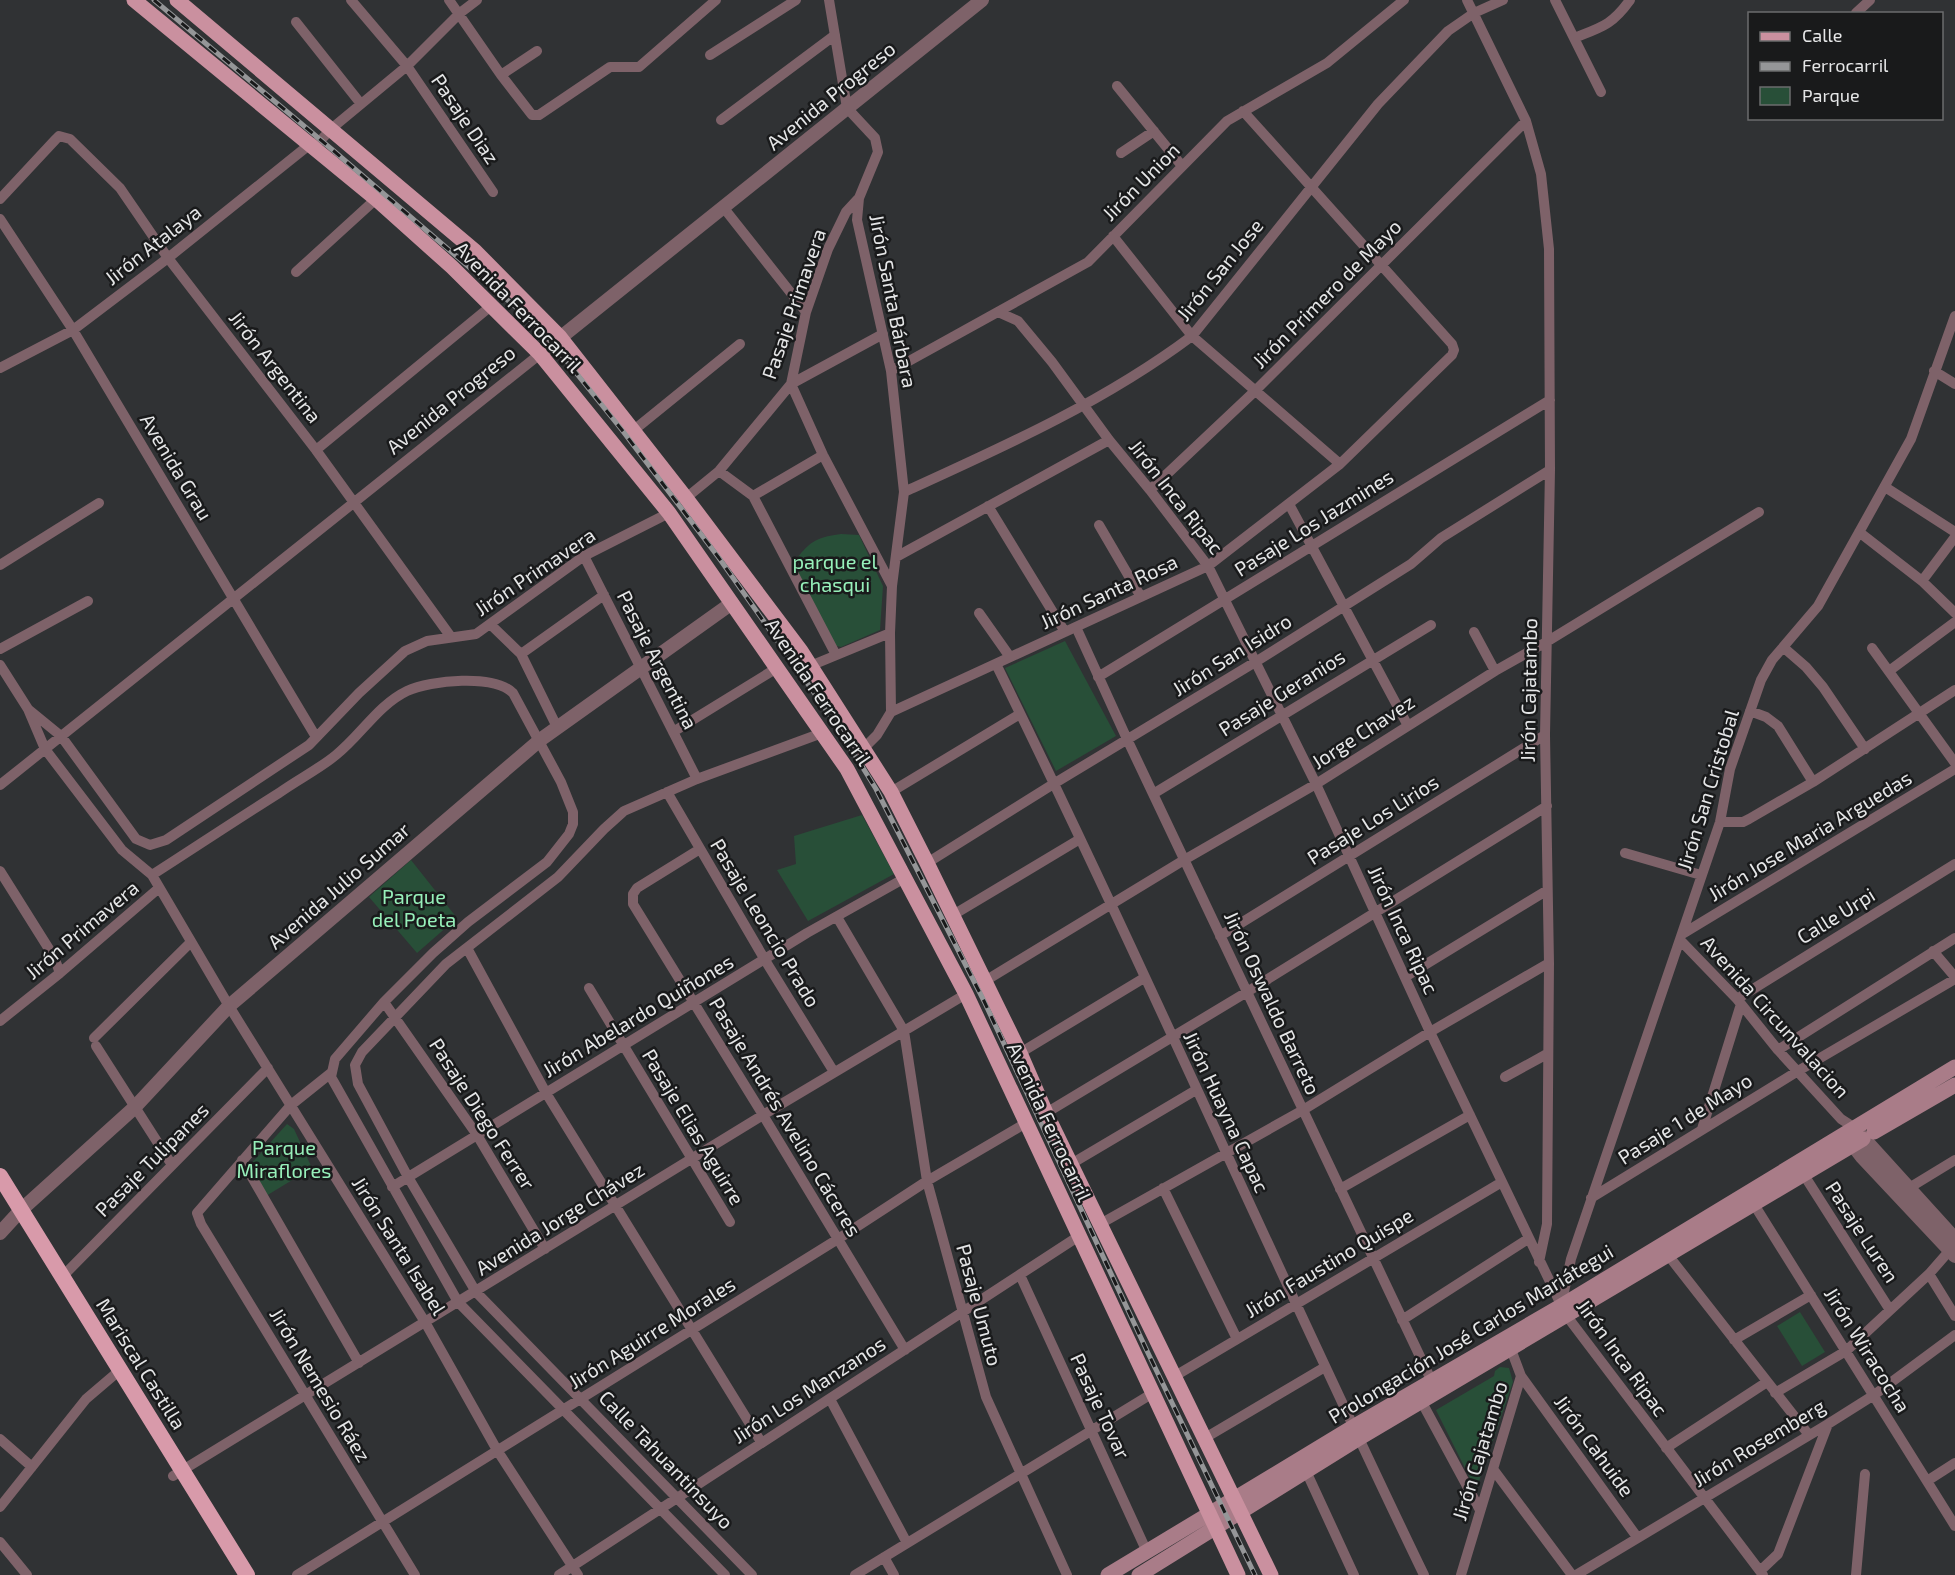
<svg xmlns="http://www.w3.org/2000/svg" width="1955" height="1575" font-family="'Exo 2',sans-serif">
	<rect width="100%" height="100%" fill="#303234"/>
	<path fill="#284f38" d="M841 534 859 535 883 586 880 630 841 647 833 645 793 563C810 542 813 538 841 534Z
		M1065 641 1116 736 1056 771 1005 668Z
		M862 815 894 874 808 921 777 870 796 864 794 836Z
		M411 860 457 918 417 953 369 897Z
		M287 1124 294 1129 312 1168 266 1196 249 1166Z
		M1800 1312 1825 1352 1802 1366 1777 1326Z
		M1500 1367 1509 1368 1513 1382 1476 1490 1436 1410 1494 1376 1495 1371Z"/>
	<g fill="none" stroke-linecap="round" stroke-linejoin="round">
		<path stroke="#7e6269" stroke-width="10" d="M351 0 407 66 493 192
			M449 0 501 75 532 115H539L610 67H639L716 0
			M829 0 847 108 875 138 878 152 859 198 857 220 891 371 904 492 892 586 890 633 891 712 877 735 863 749
			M1467 0 1526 121 1541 174 1549 249 1550 470 1545 735 1549 963 1547 1224 1539 1262
			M1555 0 1601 92
			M1856 13 1870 0
			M296 22 361 104
			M1574 38C1602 27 1612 25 1630 0
			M710 55 796 0
			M501 75 537 51
			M1117 86 1182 166
			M721 120 835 35
			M1121 153 1154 131
			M0 199 56 139 59 136 70 139 120 188 168 258 316 450 451 637
			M723 207 806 312
			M0 219 73 330 316 737
			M1113 236 1192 336 1340 464
			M296 272 376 199
			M998 312 1018 321 1052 362 1109 440 1150 490 1208 566 1316 784 1430 1032 1566 1315 1763 1575
			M883 334 791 384 823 455 892 586
			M0 368 73 330 168 258 309 145 321 140 331 129 407 66 460 13 477 0
			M891 371 1088 262 1227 121 1327 63 1404 0
			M1934 371 1955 384
			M634 430 740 344
			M316 450 491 306
			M719 471 753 496 836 655
			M1885 487 1955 532
			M1150 490 1255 391 1526 121
			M904 492C1003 447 1104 402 1192 336L1378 104 1448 31 1474 13 1503 0
			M753 496 823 455
			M686 498 719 471 791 384 806 312 828 249 846 212 858 199
			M1289 504 1407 724
			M988 506 1065 632
			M1099 525 1141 597
			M1859 532 1922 581 1955 613
			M584 556 697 779
			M896 557 1109 440
			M0 565 99 503
			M1922 581 1955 537
			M979 613 1010 657
			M490 624 521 654 557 727
			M1076 627 1127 739 1434 1386
			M1474 632 1495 671
			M1783 647 1806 667 1823 687 1865 749
			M1872 648 1955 763
			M0 649 88 601
			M521 654 604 595
			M996 664C1144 965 1278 1273 1424 1575
			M0 665 28 709 61 736 136 839 150 845 166 840 309 745 359 693 405 651 427 641 476 634 584 556 669 513
			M810 666 890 633
			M1889 671 1955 622
			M1098 677 1550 400
			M28 709 45 749 122 850 152 875 229 1006 425 1322 497 1450 578 1575
			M1750 711 1766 717 1778 726 1813 782
			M891 712 1208 566 1340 464 1452 355 1454 350 1452 344 1243 111
			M673 732 777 668
			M0 785 540 354
			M667 792 765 960 834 1072
			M891 792 1020 714
			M1153 794 1431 625
			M1720 822H1743L1749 819 1813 782 1955 690
			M700 849 637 888 633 894V904L763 1115 905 1350
			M1625 853 1701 875
			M927 863 1055 783 1257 661 1411 564 1441 538 1550 470
			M0 871 54 957 60 973
			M152 875C194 848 236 820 279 793 297 780 319 769 336 755 361 735 378 705 407 691 431 680 494 674 513 693L561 782 573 812V824L569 834 547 862 468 922 433 953 384 1002 335 1059 331 1077 458 1302 725 1575
			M953 915 1080 839
			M837 917 904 1031 927 1181 986 1397 1067 1575
			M1684 933 1955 769
			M1220 936 1545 735
			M1681 941 1737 999 1778 1050 1841 1119 1855 1128
			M467 948 546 1093 761 1442
			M1933 951 1955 977
			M1405 977 1546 891
			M985 981 1184 860 1316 784 1495 671 1548 641 1759 512
			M589 988 730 1222
			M1737 999 1955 864
			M384 1002 477 1135 545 1249
			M0 1021 60 973 159 888
			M94 1038 191 942
			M96 1046 172 1165
			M1778 1050 1955 938
			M1020 1053 1144 978
			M331 1073 291 1105 197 1213 201 1224 415 1575
			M1505 1077 1547 1054
			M1046 1113 1247 992 1547 806
			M1702 1129 1741 1004
			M242 1160 359 1363
			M1071 1164 1196 1090
			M1804 1175 1890 1310
			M392 1187 807 933 905 878
			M1163 1188 1237 1339
			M1909 1188 1955 1160
			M1340 1189 1470 1115
			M1591 1198 1798 1071 1955 979
			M1750 1198 1955 1526
			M1100 1224 1303 1110 1430 1032 1549 963
			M1668 1255 1809 1435
			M1929 1274 1955 1316
			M1020 1275 1147 1552
			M62 1277 268 1068
			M1561 1306 1571 1259 1720 822 1730 769 1761 680 1772 660 1818 606 1911 439 1955 316
			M1402 1320 1528 1239
			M1734 1340 1811 1295
			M1175 1376 1502 1182
			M1521 1376 1637 1537
			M1775 1393 1846 1351 1929 1274 1950 1250
			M1419 1397 1480 1510
			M830 1399 907 1543
			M1205 1438 1325 1367
			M0 1439 32 1467
			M1666 1448 1767 1382
			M1493 1469 1572 1575
			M1306 1471 1354 1575
			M173 1476 763 1115 966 994
			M1927 1481 1955 1463
			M0 1507 86 1399 120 1370
			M0 1542 27 1575
			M884 1557 894 1575
			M1760 1571 1778 1554 1828 1424
			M297 1575 838 1239 927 1181 1026 1123
			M559 1575 1079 1236
			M752 1575 476 1292 408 1177 358 1084 355 1065 362 1052 446 964 558 877 604 829 624 811 697 779 822 733
			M855 1575 1153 1393
			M1461 1575 1521 1376 1509 1344
			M1576 1575 1828 1424 1874 1395 1955 1335
			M1856 1575 1865 1474"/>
		<path stroke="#7e6269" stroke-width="14" d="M540 354 982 0
			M1858 1132 1955 1239
			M1846 1136 1862 1157 1955 1256
			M0 1233 21 1210 134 1108 229 1006 304 942 540 740 732 603"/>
		<path stroke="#a97c88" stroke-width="15" d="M1874 1132 1955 1085
			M1108 1575 1353 1427 1561 1306 1955 1067
			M1139 1575 1358 1439 1863 1139"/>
		<path stroke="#ca909f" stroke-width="15" d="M134 0 376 199 452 267 540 354 669 513 847 769 966 994 1238 1575
			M177 0 475 251 560 337 686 498 801 651 891 792 927 863 1020 1053 1046 1113 1100 1224 1271 1575"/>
		<path stroke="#d89aaa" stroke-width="16" d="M0 1176 247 1575"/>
		<defs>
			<path id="rail" d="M154 0 335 152 540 328 622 430 719 558 834 721 876 789 984 1001 1148 1353 1255 1575"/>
		</defs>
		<use href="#rail" stroke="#959698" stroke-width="5"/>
		<use href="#rail" stroke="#191a1b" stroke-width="3" stroke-dasharray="9" stroke-linecap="butt"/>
	</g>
	<g text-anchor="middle" stroke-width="5" stroke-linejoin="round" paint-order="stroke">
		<g font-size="20" fill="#e5e6e7" stroke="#191a1b">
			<text transform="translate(831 96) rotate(-39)" y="7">Avenida Progreso</text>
			<text transform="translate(465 119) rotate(56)" y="7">Pasaje Diaz</text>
			<text transform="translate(1141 182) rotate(-45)" y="7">Jirón Union</text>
			<text transform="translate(153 245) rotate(-38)" y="7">Jirón Atalaya</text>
			<text transform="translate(1220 270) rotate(-51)" y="7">Jirón San Jose</text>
			<text transform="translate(1327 294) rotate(-45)" y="7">Jirón Primero de Mayo</text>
			<text transform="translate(893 301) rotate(79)" y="7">Jirón Santa Bárbara</text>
			<text transform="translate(794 304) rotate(-71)" y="7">Pasaje Primavera</text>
			<text transform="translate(518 307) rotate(46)" y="7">Avenida Ferrocarril</text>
			<text transform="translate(275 367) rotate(52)" y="7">Jirón Argentina</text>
			<text transform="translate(451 400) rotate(-39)" y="7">Avenida Progreso</text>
			<text transform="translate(176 467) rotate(59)" y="7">Avenida Grau</text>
			<text transform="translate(1176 497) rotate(52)" y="7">Jirón Inca Ripac</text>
			<text transform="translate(1314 523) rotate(-32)" y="7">Pasaje Los Jazmines</text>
			<text transform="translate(535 572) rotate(-34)" y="7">Jirón Primavera</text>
			<text transform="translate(1109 592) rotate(-25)" y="7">Jirón Santa Rosa</text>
			<text transform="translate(1232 655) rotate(-32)" y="7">Jirón San Isidro</text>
			<text transform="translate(657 660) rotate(63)" y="7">Pasaje Argentina</text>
			<text transform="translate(1529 690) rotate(-89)" y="7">Jirón Cajatambo</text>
			<text transform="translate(818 692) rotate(56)" y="7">Avenida Ferrocarril</text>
			<text transform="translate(1282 693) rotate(-32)" y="7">Pasaje Geranios</text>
			<text transform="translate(1363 732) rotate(-33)" y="7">Jorge Chavez</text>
			<text transform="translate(1708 790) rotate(-73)" y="7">Jirón San Cristobal</text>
			<text transform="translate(1373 820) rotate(-32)" y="7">Pasaje Los Lirios</text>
			<text transform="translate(1810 836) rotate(-31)" y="7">Jirón Jose Maria Arguedas</text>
			<text transform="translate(339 886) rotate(-41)" y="7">Avenida Julio Sumar</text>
			<text transform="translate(1836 916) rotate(-32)" y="7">Calle Urpi</text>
			<text transform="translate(765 923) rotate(59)" y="7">Pasaje Leoncio Prado</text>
			<text transform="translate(82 930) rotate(-40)" y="7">Jirón Primavera</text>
			<text transform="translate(1403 930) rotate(65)" y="7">Jirón Inca Ripac</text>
			<text transform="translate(1272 1003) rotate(65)" y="7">Jirón Oswaldo Barreto</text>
			<text transform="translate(638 1016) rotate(-31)" y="7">Jirón Abelardo Quiñones</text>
			<text transform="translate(1775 1017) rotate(48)" y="7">Avenida Circunvalacion</text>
			<text transform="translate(1226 1112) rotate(65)" y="7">Jirón Huayna Capac</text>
			<text transform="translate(482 1114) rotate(57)" y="7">Pasaje Diego Ferrer</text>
			<text transform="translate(785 1117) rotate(59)" y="7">Pasaje Andrés Avelino Cáceres</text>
			<text transform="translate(1685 1119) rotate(-32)" y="7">Pasaje 1 de Mayo</text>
			<text transform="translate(1049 1122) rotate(65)" y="7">Avenida Ferrocarril</text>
			<text transform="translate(693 1127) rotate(59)" y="7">Pasaje Elias Aguirre</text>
			<text transform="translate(152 1160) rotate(-45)" y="7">Pasaje Tulipanes</text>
			<text transform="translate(560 1219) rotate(-32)" y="7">Avenida Jorge Chávez</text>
			<text transform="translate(1862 1232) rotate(57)" y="7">Pasaje Luren</text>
			<text transform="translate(399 1246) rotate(58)" y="7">Jirón Santa Isabel</text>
			<text transform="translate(1329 1263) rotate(-31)" y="7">Jirón Faustino Quispe</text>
			<text transform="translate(979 1305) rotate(75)" y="7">Pasaje Umuto</text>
			<text transform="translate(652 1333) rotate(-32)" y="7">Jirón Aguirre Morales</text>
			<text transform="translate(1471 1334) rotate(-31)" y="7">Prolongación José Carlos Mariátegui</text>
			<text transform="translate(1867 1350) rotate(58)" y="7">Jirón Wiracocha</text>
			<text transform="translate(1622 1358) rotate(54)" y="7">Jirón Inca Ripac</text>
			<text transform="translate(141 1364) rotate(58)" y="7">Mariscal Castilla</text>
			<text transform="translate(320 1385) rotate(59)" y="7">Jirón Nemesio Ráez</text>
			<text transform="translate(809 1390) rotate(-33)" y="7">Jirón Los Manzanos</text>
			<text transform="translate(1100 1406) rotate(65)" y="7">Pasaje Tovar</text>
			<text transform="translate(1759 1443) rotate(-31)" y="7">Jirón Rosemberg</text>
			<text transform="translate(1594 1446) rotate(54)" y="7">Jirón Cahuide</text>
			<text transform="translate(1480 1451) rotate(-73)" y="7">Jirón Cajatambo</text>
			<text transform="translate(666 1460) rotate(46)" y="7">Calle Tahuantinsuyo</text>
		</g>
		<g font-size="20" fill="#97f0ba" stroke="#191a1b">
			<text x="835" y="569">parque el<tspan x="835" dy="23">chasqui</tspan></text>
			<text x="414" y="904">Parque<tspan x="414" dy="23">del Poeta</tspan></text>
			<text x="284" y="1155">Parque<tspan x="284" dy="23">Miraflores</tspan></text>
		</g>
	</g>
	<rect x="1748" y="12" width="195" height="108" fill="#191a1b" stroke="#6b6c6d" stroke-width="1.5"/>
	<rect x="1760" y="32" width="30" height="9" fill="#ca909f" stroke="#6b6c6d" stroke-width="1.5"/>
	<text x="1802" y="42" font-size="18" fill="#e5e6e7">Calle</text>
	<rect x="1760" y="62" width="30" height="9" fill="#959698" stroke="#6b6c6d" stroke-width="1.5"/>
	<text x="1802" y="72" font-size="18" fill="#e5e6e7">Ferrocarril</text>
	<rect x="1760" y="87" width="30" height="18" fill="#284f38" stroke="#6b6c6d" stroke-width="1.5"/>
	<text x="1802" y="102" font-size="18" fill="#e5e6e7">Parque</text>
</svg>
